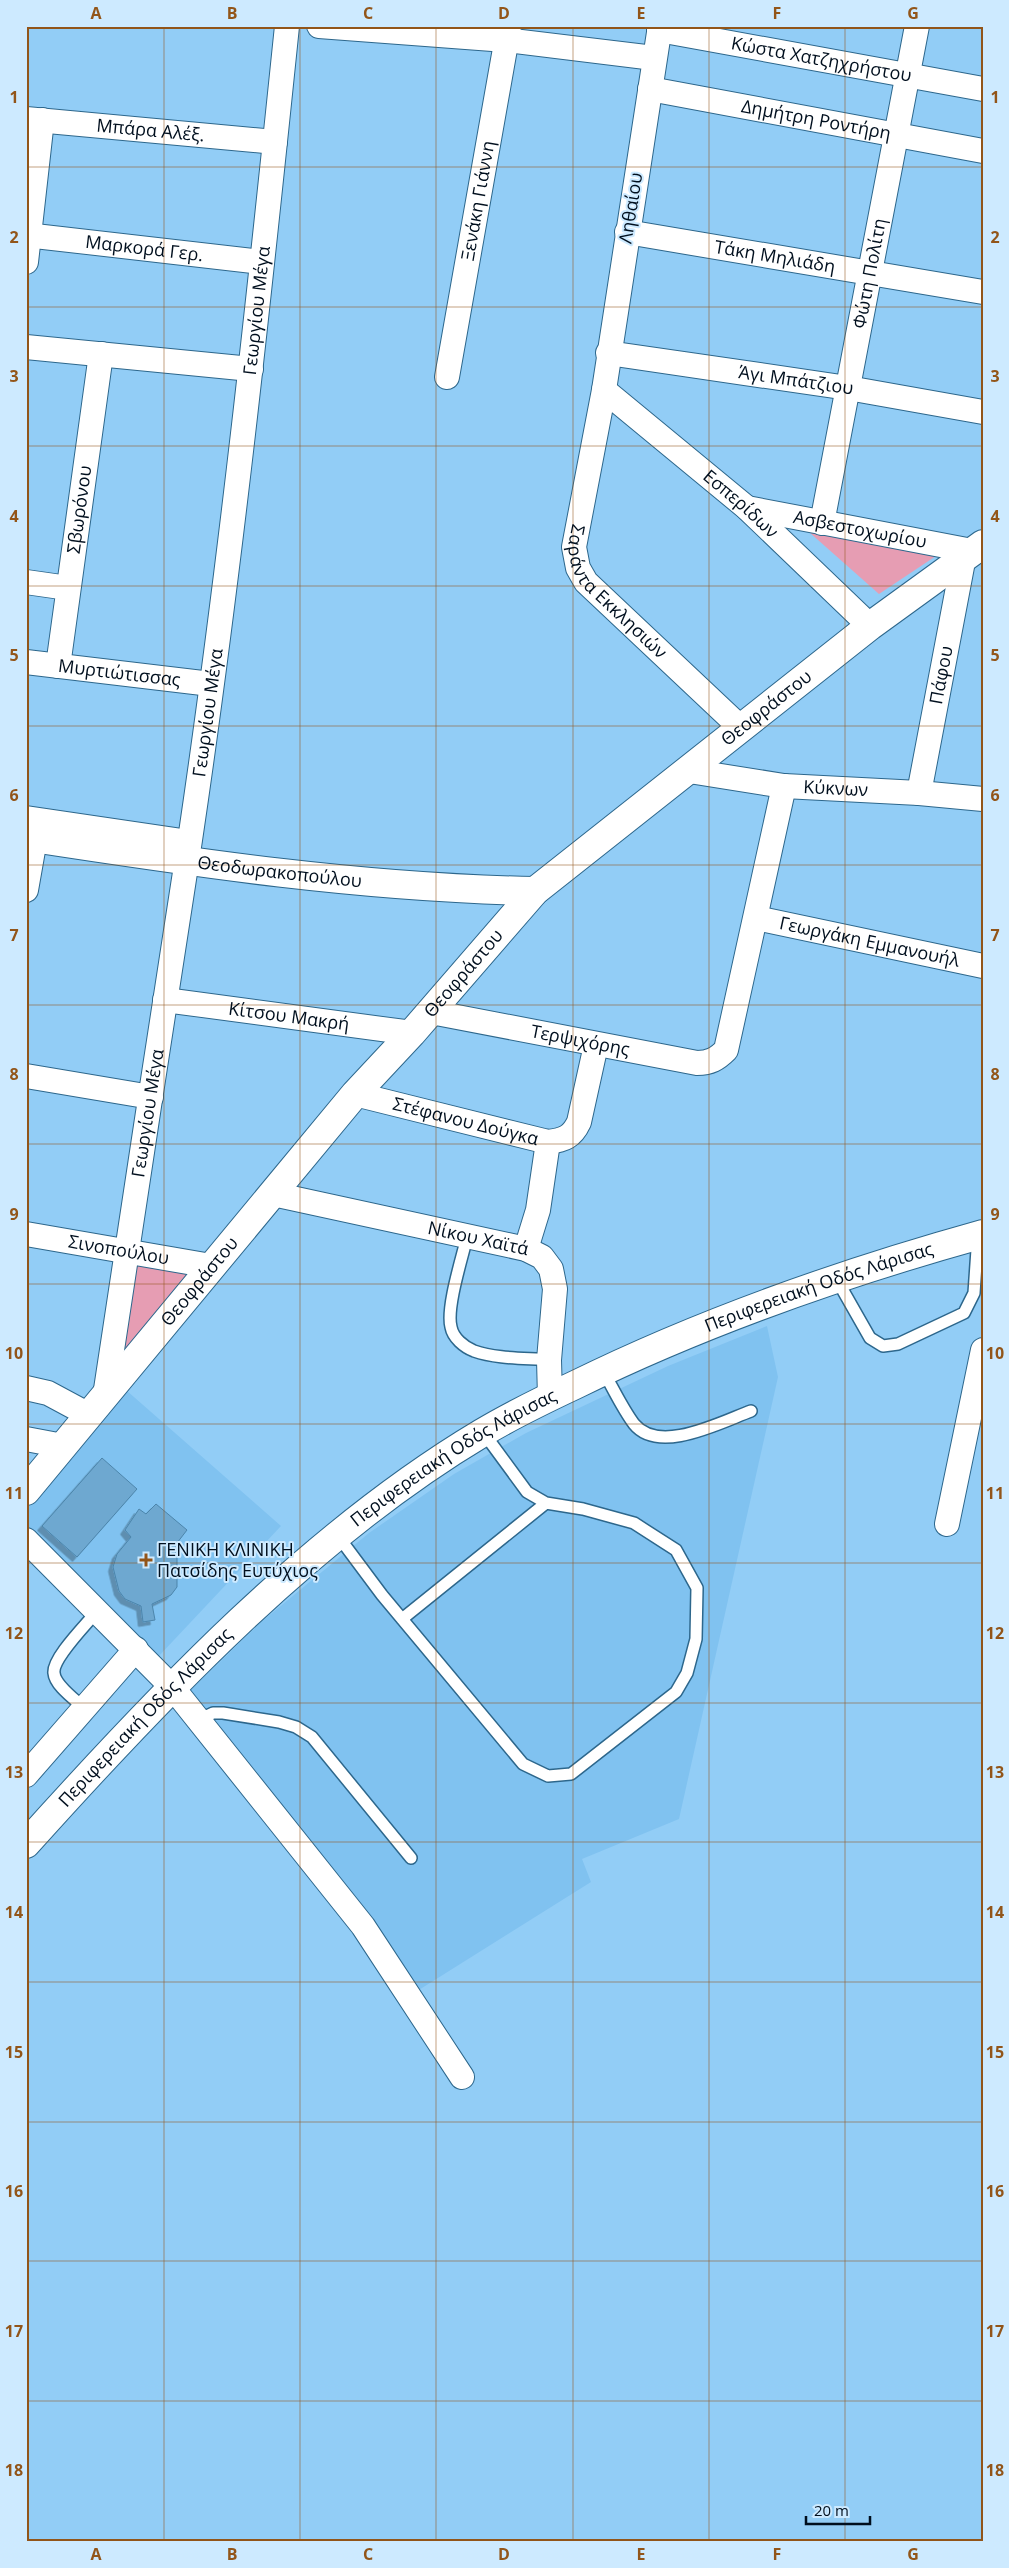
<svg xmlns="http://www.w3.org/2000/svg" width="1009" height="2568" font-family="'Open Sans',sans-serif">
	<defs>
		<filter id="shadow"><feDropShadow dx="-4.5" dy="4.5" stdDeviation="0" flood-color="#0004"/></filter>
	</defs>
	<rect width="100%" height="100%" fill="#92cdf6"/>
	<path fill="#80c2f0" d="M767 1326 778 1377 679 1819 582 1859 591 1882 414 1993 188 1693 260 1623 369 1533 454 1474 526 1433 668 1366Z
		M126 1390 281 1526 158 1657 26 1531V1505Z"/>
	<path fill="#e69db3" d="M809 532 945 550 879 594Z
		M138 1256 193 1268 126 1351H124Z"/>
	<path fill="#6ea8d0" stroke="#4c85ab" filter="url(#shadow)" d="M102 1458 137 1489 77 1557 42 1526Z
		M156 1504 187 1530 177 1543V1587L171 1595 152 1604 155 1620 143 1622 141 1606 125 1599 119 1591 113 1567 117 1554 131 1537 125 1530 139 1509 146 1514Z"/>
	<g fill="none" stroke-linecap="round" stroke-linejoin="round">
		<defs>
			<path id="lane" d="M467 1237C462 1258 446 1308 451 1327 453 1338 464 1347 474 1351 497 1359 525 1358 549 1360
				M837 1280 870 1338 883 1346 898 1344 964 1313 974 1293 978 1235
				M603 1371C613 1388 622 1408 634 1424 659 1455 721 1422 751 1411
				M338 1536 382 1595 523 1764 548 1776 571 1774 676 1692 687 1673 696 1639 697 1588 676 1550 634 1523 583 1509 546 1503 527 1492 483 1432
				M402 1619 546 1503
				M84 1708C76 1700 55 1686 54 1673 52 1658 88 1623 98 1610
				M198 1720 213 1713H223L279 1722 296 1727 312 1737 411 1858"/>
			<g id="street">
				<path d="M319 26 506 40 654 58"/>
				<path id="s1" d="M660 26 604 390 574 547 578 568 586 582 742 729"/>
				<path id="s2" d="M659 30 983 89"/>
				<path id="s3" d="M650 89 983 151"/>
				<path id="s4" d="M26 119 275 142"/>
				<path id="s5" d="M627 232 983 292"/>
				<path id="s6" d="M26 235 262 262"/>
				<path d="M26 262 42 120"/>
				<path d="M26 347 251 369"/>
				<path id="s7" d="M608 353 848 388 983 412"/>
				<path id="s8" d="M447 377 509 26"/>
				<path id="s9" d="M604 390 747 508 870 626"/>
				<path id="s10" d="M747 508 972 551"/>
				<path id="s11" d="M822 523 917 26"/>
				<path d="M26 582 68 588"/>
				<path id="s12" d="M26 662 211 684"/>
				<path id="s13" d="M58 666 101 354"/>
				<path id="s14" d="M689 771 784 786 919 793 983 799"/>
				<path id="s15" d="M919 793 964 556"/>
				<path d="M26 818 189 842"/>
				<path d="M26 890 35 839"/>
				<path id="s16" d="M756 918 983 966"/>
				<path id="s17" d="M165 1000 412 1033"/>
				<path id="s18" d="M431 1012 697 1063C710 1063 717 1059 726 1050L784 786"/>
				<path d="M26 1076 151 1097"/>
				<path id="s19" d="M355 1094 548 1142C564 1140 572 1137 579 1122L596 1045"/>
				<path id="s20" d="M273 1194 526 1249 542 1257 551 1269 555 1289 549 1360 550 1397"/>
				<path id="s21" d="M26 1234 211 1266"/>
				<path d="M526 1249 538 1210 548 1142"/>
				<path d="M26 1388 48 1393 89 1415"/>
				<path id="s22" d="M105 1396C132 1211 162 1025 190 840 230 570 259 298 287 26"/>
				<path d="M26 1439 63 1446"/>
				<path d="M947 1524 983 1350"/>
				<path d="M26 1540 173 1688 363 1926 462 2077"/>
				<path d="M26 1775 136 1649"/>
			</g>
			<g id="secondary">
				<path id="s23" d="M26 837C195 863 364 888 535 891"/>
				<path id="s24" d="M26 1491 355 1094 412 1033 535 891 870 626 983 544"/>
			</g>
			<g id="highway">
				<path id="s25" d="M26 1844C159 1696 311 1535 482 1433 512 1415 543 1400 575 1385 705 1321 843 1273 983 1234"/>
			</g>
		</defs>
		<use href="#lane" stroke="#2d678c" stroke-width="14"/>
		<use href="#street" stroke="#2d678c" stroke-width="26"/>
		<use href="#secondary" stroke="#2d678c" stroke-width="30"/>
		<use href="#highway" stroke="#2d678c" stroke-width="30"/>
		<use href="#lane" stroke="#fff" stroke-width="11"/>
		<use href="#street" stroke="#fff" stroke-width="24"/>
		<use href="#secondary" stroke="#fff" stroke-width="28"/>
		<use href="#highway" stroke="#fff" stroke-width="28"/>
	</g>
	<path fill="none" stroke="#925519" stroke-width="1" stroke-opacity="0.55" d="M164 26V2542M300 26V2542M436 26V2542M573 26V2542M709 26V2542M845 26V2542M26 167H983M26 307H983M26 446H983M26 586H983M26 726H983M26 865H983M26 1005H983M26 1144H983M26 1284H983M26 1424H983M26 1563H983M26 1703H983M26 1842H983M26 1982H983M26 2122H983M26 2261H983M26 2401H983"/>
	<path fill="#925519" stroke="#cdeaff" stroke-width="2" d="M143.5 1552.5h5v5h5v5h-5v5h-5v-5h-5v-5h5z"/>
	<g text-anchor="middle" stroke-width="4" stroke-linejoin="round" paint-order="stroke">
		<g font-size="18" fill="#000f1e" stroke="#cdeaff">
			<text dy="6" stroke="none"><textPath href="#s2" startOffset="165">Κώστα Χατζηχρήστου</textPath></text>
			<text dy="6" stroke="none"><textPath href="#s3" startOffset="169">Δημήτρη Ροντήρη</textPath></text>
			<text dy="6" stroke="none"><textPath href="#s4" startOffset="125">Μπάρα Αλέξ.</textPath></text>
			<text dy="6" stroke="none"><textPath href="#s8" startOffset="179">Ξενάκη Γιάννη</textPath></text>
			<text transform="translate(631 208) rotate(-81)" y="6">Ληθαίου</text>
			<text dy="6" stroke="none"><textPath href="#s6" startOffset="119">Μαρκορά Γερ.</textPath></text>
			<text dy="6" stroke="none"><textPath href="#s5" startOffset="150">Τάκη Μηλιάδη</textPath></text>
			<text dy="6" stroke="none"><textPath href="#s11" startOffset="254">Φώτη Πολίτη</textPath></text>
			<text dy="6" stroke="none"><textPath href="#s22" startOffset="1096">Γεωργίου Μέγα</textPath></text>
			<text dy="6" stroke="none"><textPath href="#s7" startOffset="190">Άγι Μπάτζιου</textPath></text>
			<text dy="6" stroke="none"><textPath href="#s9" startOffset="178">Εσπερίδων</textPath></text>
			<text dy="6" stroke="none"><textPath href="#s13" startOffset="158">Σβωρόνου</textPath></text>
			<text dy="6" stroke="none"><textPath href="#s10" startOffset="115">Ασβεστοχωρίου</textPath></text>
			<text dy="6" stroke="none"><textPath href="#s1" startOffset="589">Σαράντα Εκκλησιών</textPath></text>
			<text dy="6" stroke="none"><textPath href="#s12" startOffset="94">Μυρτιώτισσας</textPath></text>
			<text dy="6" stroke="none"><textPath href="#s15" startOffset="120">Πάφου</textPath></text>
			<text dy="6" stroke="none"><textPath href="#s24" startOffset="1082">Θεοφράστου</textPath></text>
			<text dy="6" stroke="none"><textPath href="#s22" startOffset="691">Γεωργίου Μέγα</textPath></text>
			<text dy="6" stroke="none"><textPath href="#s14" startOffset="148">Κύκνων</textPath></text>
			<text dy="6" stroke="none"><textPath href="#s23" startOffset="256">Θεοδωρακοπούλου</textPath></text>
			<text dy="6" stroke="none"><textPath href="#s16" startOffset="116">Γεωργάκη Εμμανουήλ</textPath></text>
			<text dy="6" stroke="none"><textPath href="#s24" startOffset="678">Θεοφράστου</textPath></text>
			<text dy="6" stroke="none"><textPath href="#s17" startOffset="125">Κίτσου Μακρή</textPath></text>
			<text dy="6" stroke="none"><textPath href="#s18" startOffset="152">Τερψιχόρης</textPath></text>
			<text dy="6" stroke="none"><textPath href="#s22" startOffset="286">Γεωργίου Μέγα</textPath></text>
			<text dy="6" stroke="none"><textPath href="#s19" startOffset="114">Στέφανου Δούγκα</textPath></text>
			<text dy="6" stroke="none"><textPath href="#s20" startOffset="210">Νίκου Χαϊτά</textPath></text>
			<text dy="6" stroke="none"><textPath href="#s21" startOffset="94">Σινοπούλου</textPath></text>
			<text dy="6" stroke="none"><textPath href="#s24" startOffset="272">Θεοφράστου</textPath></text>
			<text dy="6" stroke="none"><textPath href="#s25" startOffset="984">Περιφερειακή Οδός Λάρισας</textPath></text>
			<text dy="6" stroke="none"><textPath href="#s25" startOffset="579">Περιφερειακή Οδός Λάρισας</textPath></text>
			<text dy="6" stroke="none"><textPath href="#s25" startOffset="174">Περιφερειακή Οδός Λάρισας</textPath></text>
		</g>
		<g font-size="18" fill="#000f1e" stroke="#cdeaff" text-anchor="start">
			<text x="157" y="1556">ΓΕΝΙΚΗ ΚΛΙΝΙΚΗ<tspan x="157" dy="21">Πατσίδης Ευτύχιος</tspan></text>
		</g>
	</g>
	<rect width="1009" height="2568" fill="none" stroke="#cdeaff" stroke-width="55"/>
	<path d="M806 2516v8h64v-8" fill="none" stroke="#000f1e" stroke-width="2.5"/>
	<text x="814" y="2516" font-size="15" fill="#000f1e" stroke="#cdeaff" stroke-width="4" paint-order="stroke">20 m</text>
	<rect x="28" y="28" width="954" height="2512" fill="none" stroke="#925519" stroke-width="2"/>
	<g font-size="16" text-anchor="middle" font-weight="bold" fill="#925519">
		<text x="96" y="19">A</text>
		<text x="232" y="19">B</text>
		<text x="368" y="19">C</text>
		<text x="504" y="19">D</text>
		<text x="641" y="19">E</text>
		<text x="777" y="19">F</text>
		<text x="913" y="19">G</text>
		<text x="14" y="103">1</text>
		<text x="995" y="103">1</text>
		<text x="14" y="243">2</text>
		<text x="995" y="243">2</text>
		<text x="14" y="382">3</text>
		<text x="995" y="382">3</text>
		<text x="14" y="522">4</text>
		<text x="995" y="522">4</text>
		<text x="14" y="661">5</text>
		<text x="995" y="661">5</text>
		<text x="14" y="801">6</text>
		<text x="995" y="801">6</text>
		<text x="14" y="941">7</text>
		<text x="995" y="941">7</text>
		<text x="14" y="1080">8</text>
		<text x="995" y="1080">8</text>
		<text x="14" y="1220">9</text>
		<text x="995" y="1220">9</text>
		<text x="14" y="1359">10</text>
		<text x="995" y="1359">10</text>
		<text x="14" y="1499">11</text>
		<text x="995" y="1499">11</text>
		<text x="14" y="1639">12</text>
		<text x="995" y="1639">12</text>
		<text x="14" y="1778">13</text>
		<text x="995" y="1778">13</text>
		<text x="14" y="1918">14</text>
		<text x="995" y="1918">14</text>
		<text x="14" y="2058">15</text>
		<text x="995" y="2058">15</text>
		<text x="14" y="2197">16</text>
		<text x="995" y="2197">16</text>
		<text x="14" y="2337">17</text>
		<text x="995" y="2337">17</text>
		<text x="14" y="2476">18</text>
		<text x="995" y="2476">18</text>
		<text x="96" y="2560">A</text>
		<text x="232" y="2560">B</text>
		<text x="368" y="2560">C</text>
		<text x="504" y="2560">D</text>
		<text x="641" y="2560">E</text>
		<text x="777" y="2560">F</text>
		<text x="913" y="2560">G</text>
	</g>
</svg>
